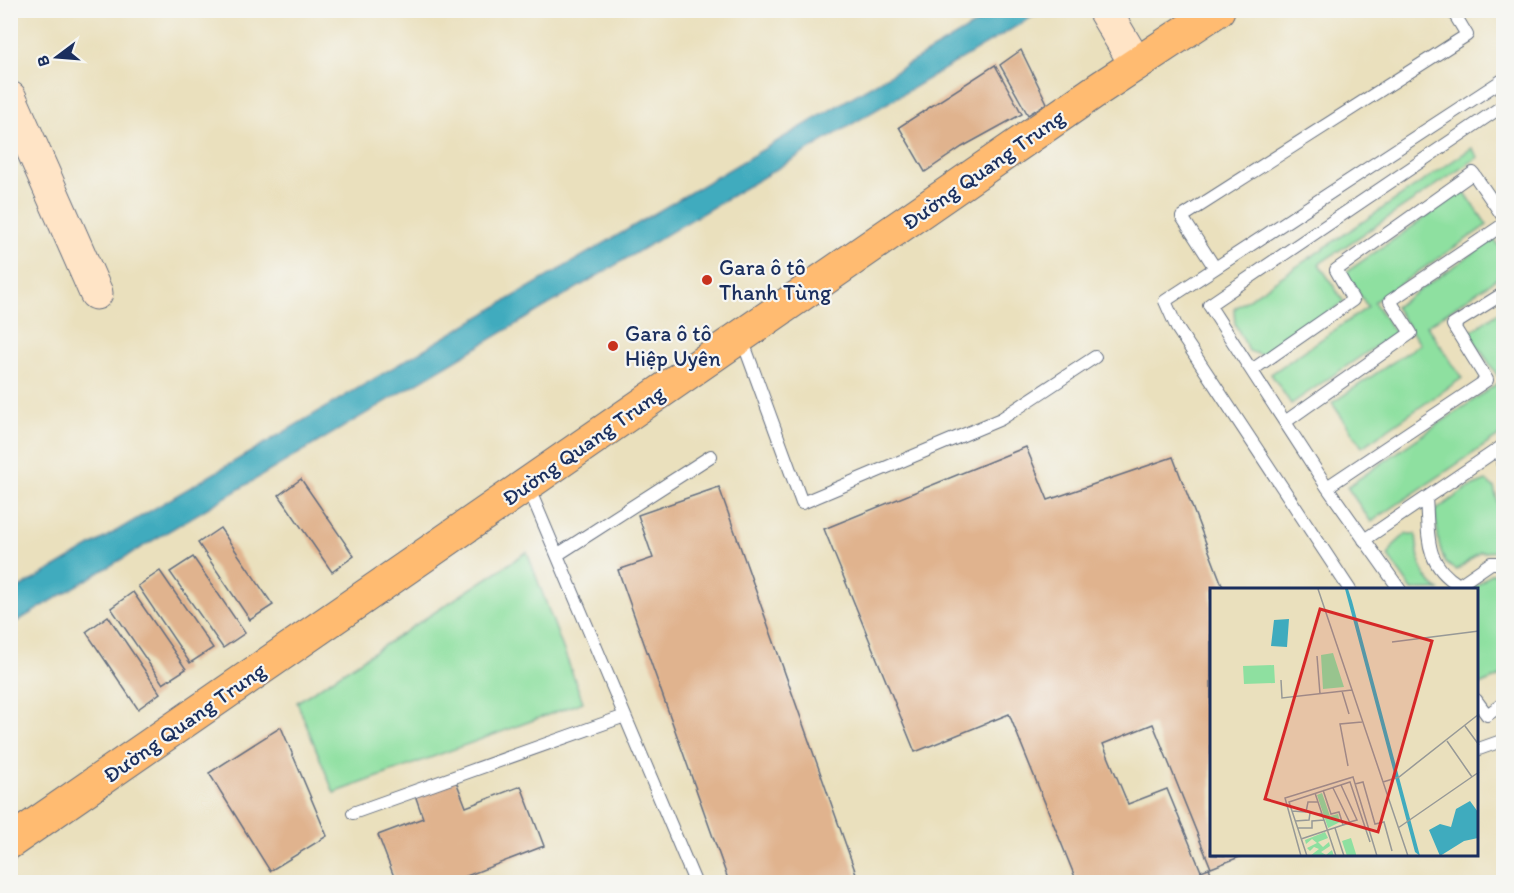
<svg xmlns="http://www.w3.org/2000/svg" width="1514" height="893" font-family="Itim,sans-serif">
	<rect width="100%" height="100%" fill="#f6f6f2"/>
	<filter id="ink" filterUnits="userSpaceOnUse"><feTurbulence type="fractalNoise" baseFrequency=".0167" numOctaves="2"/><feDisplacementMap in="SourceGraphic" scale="12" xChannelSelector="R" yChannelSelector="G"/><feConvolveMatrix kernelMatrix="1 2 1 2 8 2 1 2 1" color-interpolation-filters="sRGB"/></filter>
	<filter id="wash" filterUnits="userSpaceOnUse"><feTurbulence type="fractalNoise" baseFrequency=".008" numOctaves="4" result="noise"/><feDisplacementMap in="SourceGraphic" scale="24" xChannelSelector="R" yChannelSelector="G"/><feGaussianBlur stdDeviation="1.35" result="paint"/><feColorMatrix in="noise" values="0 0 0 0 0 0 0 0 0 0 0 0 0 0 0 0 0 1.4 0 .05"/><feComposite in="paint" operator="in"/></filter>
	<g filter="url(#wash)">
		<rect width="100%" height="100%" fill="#eae0bd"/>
		<path fill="#8ee0a0" stroke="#54887f" stroke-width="1.5" d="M1472 148 1478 157 1319 264 1344 302 1264 356 1249 351 1235 324 1234 309Z
			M1464 191 1487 225 1374 302 1395 333 1291 404 1271 374 1368 307 1345 273Z
			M1494 239 1503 252V274L1427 326 1462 378 1362 447 1332 403 1420 344 1395 307Z
			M1503 309V433L1371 522 1347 487 1501 381 1469 333Z
			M1486 481 1494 487 1503 528V551L1480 552 1457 570 1445 563 1439 544 1435 511 1466 489Z
			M1406 534H1416C1418 557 1419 577 1439 590H1412L1388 556 1394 545Z
			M527 552 583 702 334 793 297 702Z
			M1491 574H1503V675L1479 685 1476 681V590H1471Z"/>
		<path fill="#3fabbe" stroke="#2d6d8e" stroke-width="1.5" d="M998 11H1042L11 625V593Z"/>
		<g id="blocks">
			<path fill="#e0b38e" d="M1021 50 1047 103 1028 115 1000 65Z
				M995 65 1022 114 962 147 925 172 899 127Z
				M1026 447 1048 500 1173 457 1224 590H1211V855L1242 856 1211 868 1153 724 1103 744 1128 804 1167 789 1201 871 1209 868 1215 882H1077L1009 714 915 752 824 529Z
				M301 479 354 556 332 572 279 495Z
				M719 487 859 882H729L618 570 653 558 638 515Z
				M220 528 273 605 250 620 198 543Z
				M193 557 245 633 223 648 170 572Z
				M160 571 213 648 190 663 138 586Z
				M133 592 186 669 163 684 111 608Z
				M108 616 160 693 138 709 86 632Z
				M281 727 327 836 270 871 209 773Z
				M454 776 466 807 521 786 544 846 451 882H396L378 835 423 818 414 792Z"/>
		</g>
	</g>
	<g filter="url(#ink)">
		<use href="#blocks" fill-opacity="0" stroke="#636d7f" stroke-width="1.5"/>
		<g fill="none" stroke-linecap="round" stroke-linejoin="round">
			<defs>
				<path id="lane" d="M1215 268 1182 217 1467 35 1452 10
					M742 339 802 503 1001 419 1095 357
					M1252 370 1353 300 1336 270 1473 173 1504 218
					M1285 422 1411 333 1390 301 1504 224
					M1500 448 1504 473
					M527 484 695 882
					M1327 487 1487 380 1453 325 1504 293
					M1426 498C1429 535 1423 563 1459 585L1491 563H1504
					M1364 540 1504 445
					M557 555 711 456
					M1350 590 1177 328 1165 301 1504 79
					M1400 590 1327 487 1209 305 1504 105
					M1476 700 1487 715 1504 703
					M1476 750 1504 740
					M353 813 625 716"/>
				<path id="secondary" d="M1104 10 1136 64
					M10 98 96 293"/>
				<path id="primary" d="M10 842 1097 90 1218 10"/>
			</defs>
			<use href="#lane" stroke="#636d7f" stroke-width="14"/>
			<use href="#secondary" stroke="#636d7f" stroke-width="35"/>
			<use href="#primary" stroke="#636d7f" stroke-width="35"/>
			<use href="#lane" stroke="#fff" stroke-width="12"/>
			<use href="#secondary" stroke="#ffe4c6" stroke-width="33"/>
			<use href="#primary" stroke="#ffbb71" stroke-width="33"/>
		</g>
	</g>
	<g fill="#c8321e" stroke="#f6f6f2" stroke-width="2">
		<circle cx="707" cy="280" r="6"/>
		<circle cx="613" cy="346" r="6"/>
	</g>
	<g text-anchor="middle" stroke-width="4.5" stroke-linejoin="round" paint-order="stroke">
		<g font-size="22" fill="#1b2f5e" stroke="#f6f6f2">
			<text transform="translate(983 169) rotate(-35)" y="8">Đường Quang Trung</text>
			<text transform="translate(583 445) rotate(-35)" y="8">Đường Quang Trung</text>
			<text transform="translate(184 722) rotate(-35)" y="8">Đường Quang Trung</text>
		</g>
		<g font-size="22" fill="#1b2f5e" stroke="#f6f6f2" text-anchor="start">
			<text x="719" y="275">Gara ô tô<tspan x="719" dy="25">Thanh Tùng</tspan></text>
			<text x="625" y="341">Gara ô tô<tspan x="625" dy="25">Hiệp Uyên</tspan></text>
		</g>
	</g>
	<g transform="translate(1210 588)">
		<rect width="268" height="268" fill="#eae0bd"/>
		<path d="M123 65 134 99 113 101 111 67ZM64 77 65 95 34 96 33 78ZM112 205 120 228 128 226 130 234 118 240 107 207ZM115 244 118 250 108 254 113 259 119 254 120 258 111 264 116 267 122 262 124 268H100L109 261 104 259 100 263 97 260 107 255 102 251 96 256 95 252ZM141 250 146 266V268H137L132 253Z" fill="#8ee0a0"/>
		<path d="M135 1H138L142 13 210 268 205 264ZM79 31 77 59 61 58 64 32ZM260 213 268 224V250L254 253 230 268 219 242 230 236 241 239 246 221Z" fill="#3fabbe"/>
		<path fill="none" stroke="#979997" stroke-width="1.5" d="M108 1 198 268M182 54 269 43M107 68 110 106M71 92 72 110 142 102M132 103 139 126M255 138 269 157M237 153 262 189M138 178 130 136 152 134M173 194 189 189 269 126M145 196 153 194 165 236 174 234 182 263M131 197 147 232 140 234M123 200 140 235 133 237M105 205 126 268M82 223 96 224 98 214H108M85 233 99 232 100 225 112 226M88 240H102V233L114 232M125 240 134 268M188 240 269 184M91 251 133 237 129 224 121 226 113 202M91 268 75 210 143 189 167 268M97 268 79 214 140 194 160 254"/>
		<path fill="#d62828" fill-opacity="0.15" stroke="#d62828" stroke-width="3" d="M110 21 222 53 168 244 55 211Z"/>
		<rect width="268" height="268" fill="none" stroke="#1b2f5e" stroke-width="3"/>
	</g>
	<rect width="1514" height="893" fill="none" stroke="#f6f6f2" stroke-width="36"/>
	<g transform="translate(57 57) rotate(254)" stroke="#f6f6f2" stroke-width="4.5" paint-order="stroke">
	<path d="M0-4.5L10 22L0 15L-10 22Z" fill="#1b2f5e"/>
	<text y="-9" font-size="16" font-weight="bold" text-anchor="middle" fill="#1b2f5e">B</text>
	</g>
</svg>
